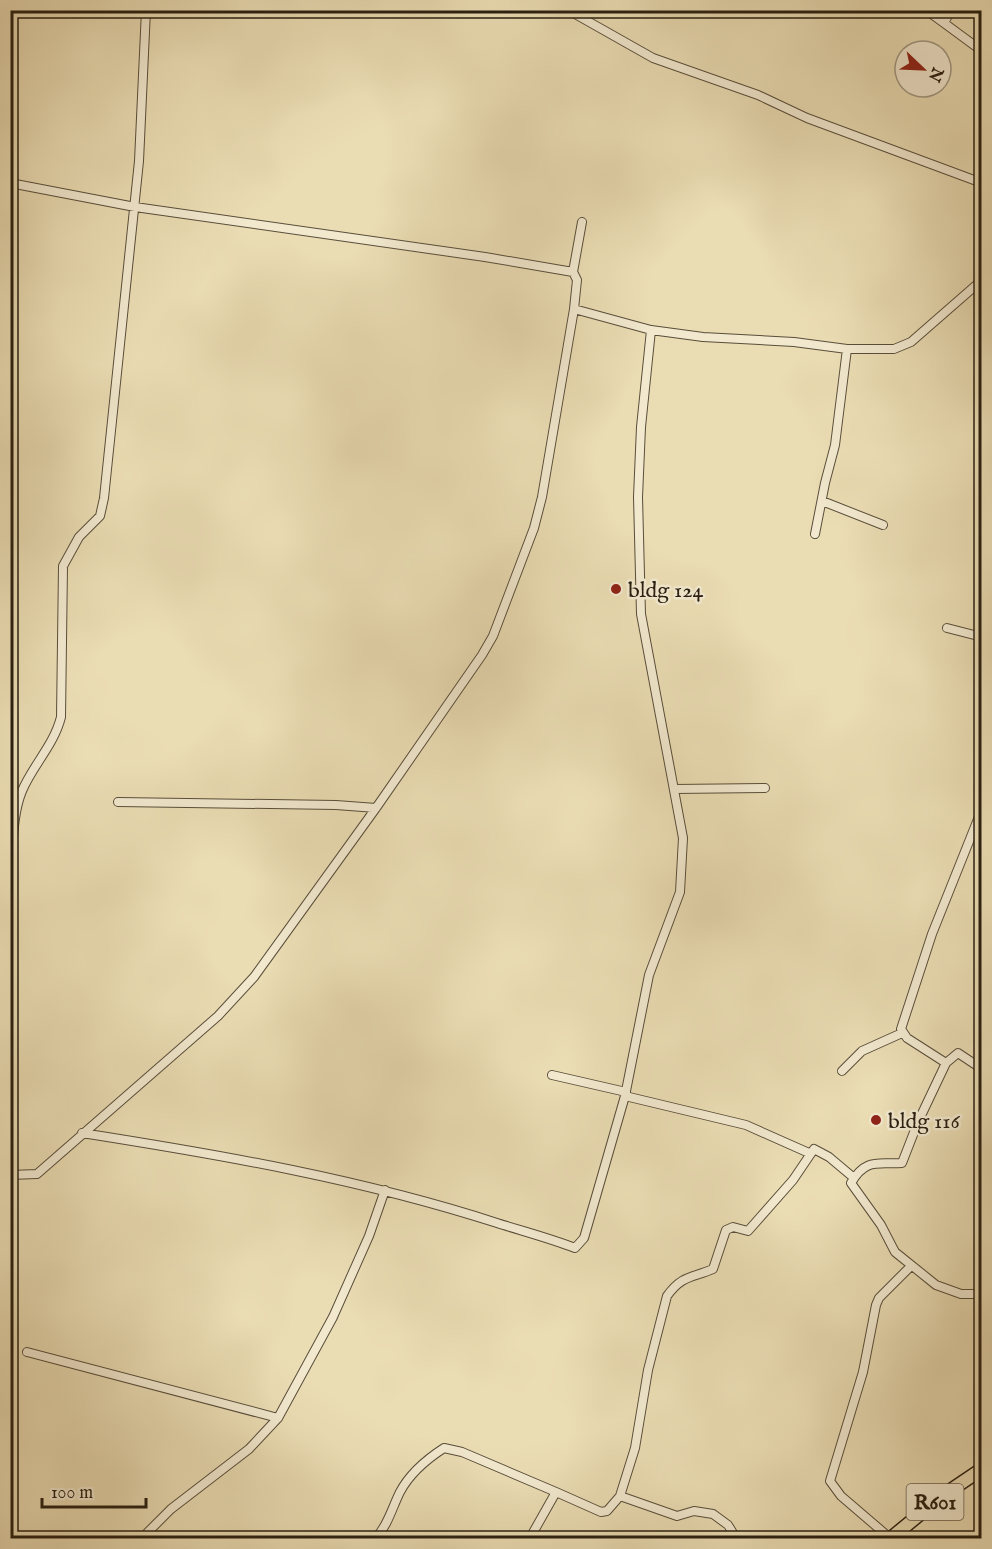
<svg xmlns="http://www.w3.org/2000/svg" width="992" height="1549" font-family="'IM FELL English',serif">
	<rect width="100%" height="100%" fill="#eadcb3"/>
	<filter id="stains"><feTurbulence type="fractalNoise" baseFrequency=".00333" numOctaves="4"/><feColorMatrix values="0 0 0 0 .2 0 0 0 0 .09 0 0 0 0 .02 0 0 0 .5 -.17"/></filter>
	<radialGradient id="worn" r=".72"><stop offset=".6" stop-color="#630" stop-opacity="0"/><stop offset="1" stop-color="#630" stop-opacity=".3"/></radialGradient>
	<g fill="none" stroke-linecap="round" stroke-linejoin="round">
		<defs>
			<path id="minor" d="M568 10 653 58 758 95 807 118 982 183
				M926 10 944 23
				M951 10 944 23 982 51
				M10 183 135 207 485 257 573 272
				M574 309 651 330 703 337 794 342 847 349H894L911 342 982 280
				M822 501 883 525
				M815 534 825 483 835 445 847 349
				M947 628 982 637
				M674 789 765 788
				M118 802 336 805 376 808
				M982 809 932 934 901 1029 907 1038 946 1063 958 1053 982 1069
				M10 875C13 848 12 815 22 791 33 765 54 745 61 717L63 566 79 537 100 516 104 498 139 161 146 10
				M946 1063 918 1122 902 1163C879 1165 866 1157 851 1183L881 1225 895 1252 936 1285 961 1294H982
				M842 1071 862 1051 902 1033
				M552 1075 626 1092
				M625 1096 649 975 680 892 683 838 641 614 638 497 641 427 651 330
				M82 1133C222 1155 361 1179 497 1223 522 1231 549 1238 575 1248L584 1238 625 1096 746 1125 809 1153
				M10 1175 37 1174 218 1016 254 977 376 808 482 655 493 636 534 528 542 497 574 309 577 280 573 272 582 222
				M27 1352 278 1418
				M620 1496 635 1448 648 1370 667 1296C682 1275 692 1278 713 1269L726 1230 733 1227 748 1231 793 1180 814 1149 829 1157 854 1178
				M142 1538 171 1509 249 1449 278 1418 333 1317 369 1236 385 1190
				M376 1538C388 1525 392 1508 400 1492 410 1473 427 1459 444 1448L462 1452 556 1492
				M530 1538 556 1492 601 1512 607 1511 620 1496 677 1516 694 1511 713 1514 728 1525 736 1538
				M890 1538 841 1496 830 1481 863 1372 876 1305 879 1298 911 1266"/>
			<path id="primary" d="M891 1538 942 1496 982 1469"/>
		</defs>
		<use href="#minor" stroke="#594e3a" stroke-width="10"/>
		<use href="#primary" stroke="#291f11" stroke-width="15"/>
		<use href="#minor" stroke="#f1e8ce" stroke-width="8"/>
		<use href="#primary" stroke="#eadcb3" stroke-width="12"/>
	</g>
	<g fill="#8f2418" stroke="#f1e8ce" stroke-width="2">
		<circle cx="616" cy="589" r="6"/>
		<circle cx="876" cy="1120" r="6"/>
	</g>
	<g text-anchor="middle" stroke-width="5" stroke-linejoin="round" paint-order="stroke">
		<rect fill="#f1e8ce" stroke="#655b4a" stroke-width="1.5" x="906.5" y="1484" width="57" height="36" rx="4.5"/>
		<g font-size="21" font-weight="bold" fill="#291f11">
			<text x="935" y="1509">R601</text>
		</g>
		<g font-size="22" fill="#291f11" stroke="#f1e8ce" text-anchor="start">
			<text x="628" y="597">bldg 124</text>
			<text x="888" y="1128">bldg 116</text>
		</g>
	</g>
	<rect width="992" height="1549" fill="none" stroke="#eadcb3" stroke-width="36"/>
	<rect x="12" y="12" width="968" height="1525" fill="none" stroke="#291f11" stroke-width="3"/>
	<rect x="18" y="18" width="956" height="1513" fill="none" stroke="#291f11" stroke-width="1.5"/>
	<g transform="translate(923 69) rotate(113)"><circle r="28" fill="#f1e8ce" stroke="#a19882" stroke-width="1.5"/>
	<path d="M0-4.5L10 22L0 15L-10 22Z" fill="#8f2418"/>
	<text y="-9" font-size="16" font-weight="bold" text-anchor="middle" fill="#291f11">N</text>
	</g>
	<path d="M42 1498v9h104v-9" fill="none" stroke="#291f11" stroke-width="3"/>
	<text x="51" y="1498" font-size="18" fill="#291f11" stroke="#f1e8ce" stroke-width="4.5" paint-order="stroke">100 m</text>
	<rect width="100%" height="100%" filter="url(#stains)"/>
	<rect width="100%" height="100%" fill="url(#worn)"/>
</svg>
